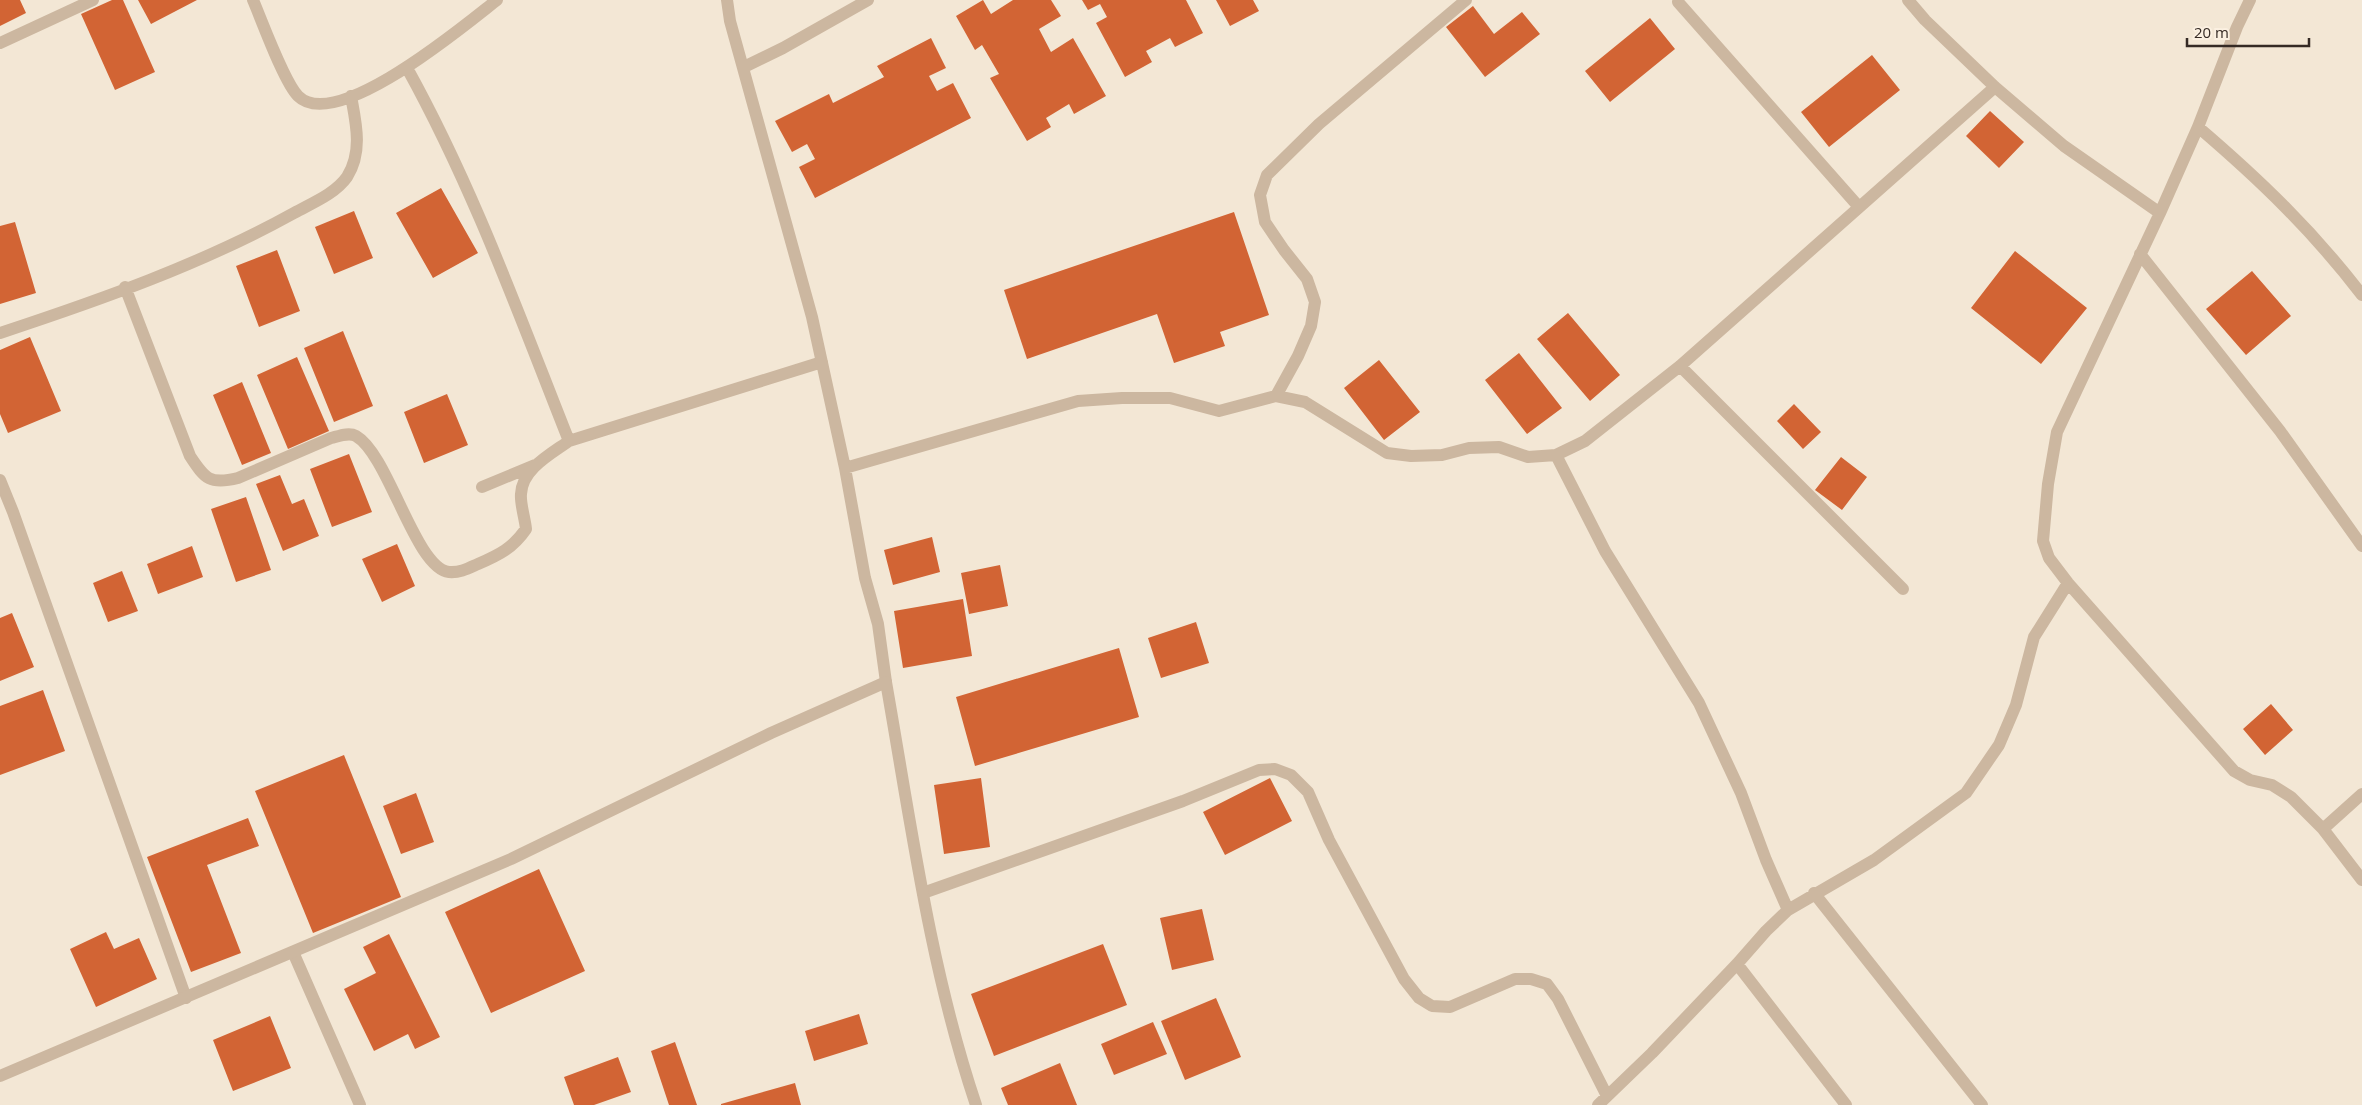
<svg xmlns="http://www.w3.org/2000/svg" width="2362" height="1105" font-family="'Open Sans',sans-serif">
	<rect width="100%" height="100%" fill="#f3e7d5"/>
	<path fill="#d26434" d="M0 0H20L26 13 0 26Z
		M112 0H123L155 72 115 90 81 14Z
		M138 0H197L151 24Z
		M983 0 991 14 1013 0H1051L1061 16 1039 29 1051 52 1073 38 1106 96 1074 114 1069 104 1046 118 1051 127 1027 141 990 78 999 74 982 45 975 50 956 16Z
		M1082 0H1186L1203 33 1175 47 1170 38 1146 51 1152 62 1125 77 1096 23 1107 17 1100 4 1088 10Z
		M1216 0H1253L1259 11 1230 26Z
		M1473 6 1494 34 1522 12 1540 34 1485 77 1446 27Z
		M1650 18 1675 49 1610 102 1585 71Z
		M931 38 946 68 929 76 937 91 953 83 971 118 815 198 799 167 815 159 807 144 792 152 775 121 829 94 833 103 884 77 877 66Z
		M1872 55 1900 90 1829 147 1801 112Z
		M1990 111 2024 142 1999 168 1966 136Z
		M441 188 478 253 433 278 396 213Z
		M354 211 373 258 334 274 315 227Z
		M1234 212 1269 315 1220 332 1225 346 1174 363 1157 314 1027 359 1004 290Z
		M15 222 36 293 0 304V226Z
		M277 250 300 311 259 327 236 266Z
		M2015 251 2087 308 2041 364 1971 308Z
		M2252 271 2291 316 2246 355 2206 309Z
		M1568 313 1620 375 1590 401 1537 339Z
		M343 331 373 406 334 422 304 348Z
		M30 337 61 411 8 433 0 414V350Z
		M1519 353 1562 408 1527 434 1485 380Z
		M297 357 329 431 288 449 257 375Z
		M1379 360 1420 412 1384 440 1344 388Z
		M242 382 271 453 242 465 213 395Z
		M447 394 468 445 424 463 404 412Z
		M1794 404 1821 432 1803 449 1777 421Z
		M349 454 372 512 332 527 310 469Z
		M1841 457 1867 477 1842 510 1815 490Z
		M280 475 292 504 304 499 319 536 283 551 256 484Z
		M246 497 271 570 236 582 211 509Z
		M932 537 940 572 893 585 884 550Z
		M397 544 415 586 382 602 362 559Z
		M192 546 203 577 158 594 147 564Z
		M1000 565 1008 606 969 614 961 573Z
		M122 571 138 611 108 622 93 583Z
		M963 599 972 656 903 668 894 611Z
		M12 613 34 667 0 681V618Z
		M1196 622 1209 663 1161 678 1148 638Z
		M1119 648 1139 717 975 766 956 697Z
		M43 690 65 751 0 775V706Z
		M2271 704 2293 730 2265 755 2243 729Z
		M344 755 401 897 313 933 255 791Z
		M981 778 990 847 944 854 934 785Z
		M1270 778 1292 821 1225 855 1203 812Z
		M416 793 434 842 401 854 383 806Z
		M248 818 259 846 207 865 241 953 191 972 147 857Z
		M539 869 585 971 491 1013 445 912Z
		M1202 909 1214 960 1172 970 1160 918Z
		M106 932 114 949 139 938 157 979 96 1007 70 949Z
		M389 934 440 1037 415 1049 408 1034 374 1051 344 989 376 973 363 947Z
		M1103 944 1127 1005 994 1056 971 994Z
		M1216 998 1241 1057 1185 1080 1161 1021Z
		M859 1014 868 1044 814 1061 805 1031Z
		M270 1016 291 1068 233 1091 213 1040Z
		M1153 1022 1167 1054 1114 1075 1101 1044Z
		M675 1042 697 1105H669L651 1051Z
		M618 1057 631 1092 594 1105H574L564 1077Z
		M1060 1063 1077 1105H1008L1001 1088Z
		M795 1083 801 1105H721V1104Z"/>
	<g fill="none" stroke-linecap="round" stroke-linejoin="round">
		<path stroke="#ccb7a0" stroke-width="12" d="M253 0C262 21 284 82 298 96 336 134 466 24 497 0
			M727 0 730 21 812 317 845 468 865 578 878 624 886 682
			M1908 0 1925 20 1995 87 2064 146 2160 213
			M2250 0 2237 27 2198 127 2160 213 2057 432 2048 484 2043 541 2049 558 2068 583 2234 771 2250 780 2272 785 2291 797 2323 829 2362 880
			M1678 2 1859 207
			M0 43 93 0
			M744 67 783 48 868 0
			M407 68C473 187 519 315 569 441
			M2198 127C2260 180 2312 230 2362 295
			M2140 254 2280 431 2362 546
			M125 287 190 456C205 479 210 485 238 478L331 438C339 436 349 432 356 436 389 455 415 568 449 572 460 573 469 568 478 564 499 555 513 548 526 529 525 519 520 503 521 494 522 469 551 454 569 441L822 362
			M0 333C100 300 202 264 294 213 312 203 335 194 347 177 363 152 356 123 351 96
			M1680 366 1903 589
			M1276 396 1298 356 1311 326 1315 302 1307 279 1284 250 1265 222 1260 195 1267 175 1319 124 1466 0
			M1556 455 1605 551 1699 703 1741 793 1766 860 1788 910
			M845 468 1078 401 1122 398H1170L1219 411 1276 396 1305 402 1387 453 1411 456 1442 455 1469 448 1499 447 1528 457 1556 455 1585 441 1680 366 1995 87
			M0 480 13 512 186 998
			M482 487 535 465
			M2323 829 2362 794
			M923 893 1183 801 1259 770 1275 769 1291 775 1308 792 1329 840 1404 979 1419 998 1432 1006 1450 1007 1515 979H1531L1547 984 1558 999 1607 1096
			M1814 893 1982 1105
			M293 952 360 1105
			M1737 964 1846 1105
			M1598 1105 1652 1053 1737 964 1766 931 1788 910 1874 860 1966 793 1999 745 2016 705 2034 637 2068 583"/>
		<path stroke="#ccb7a0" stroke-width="12" d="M0 1076 511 859 771 733 886 682C911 824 930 968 976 1105"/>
	</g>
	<path d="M2187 38v8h122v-8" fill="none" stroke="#352a24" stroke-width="2.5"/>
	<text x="2194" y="38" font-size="15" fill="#352a24" stroke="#fbf0e1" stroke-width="4" paint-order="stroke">20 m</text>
</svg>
